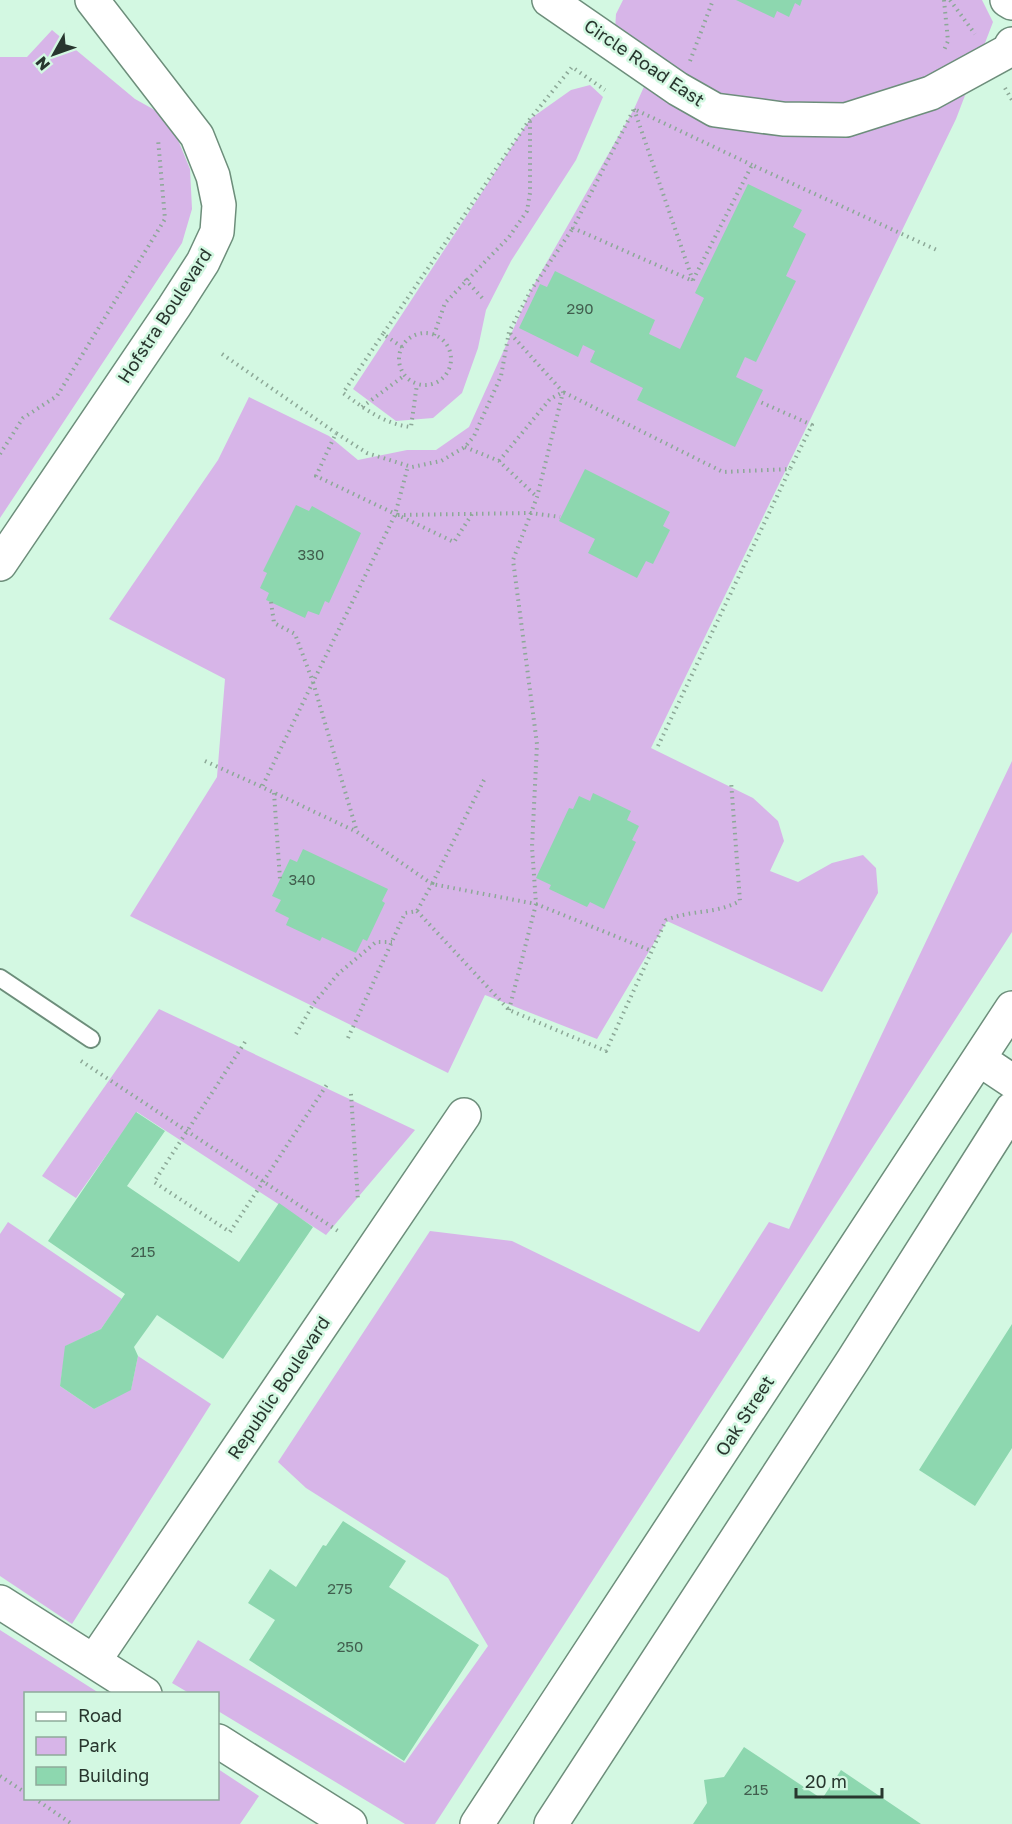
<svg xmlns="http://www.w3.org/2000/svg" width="1012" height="1824" font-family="'Golos Text',sans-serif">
	<rect width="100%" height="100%" fill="#d3f8e2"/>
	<path fill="#d7b5e8" d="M623 0H982L993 22 956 119 651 748 753 798 778 821 784 841 770 871 798 882 832 863 863 855 876 868 878 893 822 992 667 921 597 1039 485 995 448 1073 130 916 217 777 225 679 109 619 218 460 249 397 329 436 358 460 407 450H436L469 427 531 290 634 109 651 71 615 30 616 14Z
		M52 30 135 99 160 113 176 135 190 169 192 209 182 243 0 518V57H27Z
		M590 85 603 97 576 160 511 261 486 310 478 348 462 393 433 418 396 421 353 389 530 119 571 90Z
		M1012 761V932L435 1824H405L218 1711V1694L189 1693 172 1683 198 1640 405 1763 488 1646 448 1578 306 1488 278 1462 430 1231 512 1241 699 1332 769 1222 789 1229Z
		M159 1009 415 1130 326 1235 137 1112 76 1198 42 1176Z
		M8 1222 122 1299 101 1329 66 1346 60 1386 94 1409 131 1389 138 1356 211 1404 72 1624 0 1576V1234Z
		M0 1630 99 1693 26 1694V1798H218V1769L259 1796 240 1824H0Z"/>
	<path fill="#8dd7af" d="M736 0H802L800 6 795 3 789 17 777 11 774 18Z
		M748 184 802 210 793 227 806 234 786 276 796 281 756 362 745 357 736 377 763 390 735 447 637 400 643 388 590 362 595 351 583 345 578 357 519 328 540 284 547 287 555 271 655 320 649 334 680 349 704 298 695 293Z
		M585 469 670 512 663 526 670 530 653 564 646 561 637 578 588 553 595 539 559 521Z
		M296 505 309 511 312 506 361 533 329 603 325 601 319 615 308 611 305 618 266 600 269 593 260 588 267 573 263 571Z
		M593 793 631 811 627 820 639 826 632 840 636 842 604 909 590 902 587 907 549 889 551 885 536 878 569 808 573 809 579 796 590 801Z
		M303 849 388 889 382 901 385 903 367 941 363 939 356 953 322 937 320 941 286 925 289 918 275 911 281 900 272 896 290 859 297 862Z
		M136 1112 165 1131 127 1186 239 1262 279 1203 313 1227 223 1359 157 1315 134 1347 138 1356 131 1390 94 1409 60 1386 65 1346 101 1329 125 1294 48 1241Z
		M1012 1324V1448L975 1506 919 1470Z
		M343 1521 406 1561 389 1587 479 1645 404 1761 249 1660 275 1620 248 1603 270 1569 296 1587 323 1545 326 1546Z
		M744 1747 822 1799 841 1770 921 1824H693L707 1803 704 1780 724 1777Z"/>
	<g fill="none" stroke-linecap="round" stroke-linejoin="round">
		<defs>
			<path id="lane" d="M0 978 91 1039"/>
			<path id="street" d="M549 0 678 89 715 110 783 119 846 120 931 93 1008 51 1012 44
				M1007 0 1012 3
				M0 564 174 307 203 262 217 232 219 205 213 176 197 136 92 0
				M0 1602 145 1694
				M94 1661 464 1115
				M218 1741 350 1824"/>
			<path id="secondary" d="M979 1059 1012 1081
				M477 1824 1012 1008
				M551 1824 853 1360 1012 1109"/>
		</defs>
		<use href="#lane" stroke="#6d8e7b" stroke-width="20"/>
		<use href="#street" stroke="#6d8e7b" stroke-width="36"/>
		<use href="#secondary" stroke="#6d8e7b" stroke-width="36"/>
		<path stroke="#8ca897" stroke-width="4" stroke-dasharray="1.5 4.5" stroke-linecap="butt" d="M944 0 948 41 944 50
			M950 0 975 34
			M690 61 713 0
			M1005 88 1012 100
			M634 109 693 281 573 228 634 109 752 165
			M465 279 485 301
			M693 280 752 165 939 251
			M399 359a26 26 0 1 1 52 0a26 26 0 1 1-52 0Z
			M383 334 343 393C365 409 384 424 411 427L417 384
			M434 335 445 303 509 237 527 211 530 193V121
			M402 347 383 334 530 119 572 67 605 90
			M222 354 336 433
			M362 407 405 375
			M465 447 499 461 536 496
			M0 454 23 418 57 396 165 219 158 139
			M499 461 550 399 563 392 723 472 790 469 812 425 758 401
			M472 514 454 542 316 476 336 433 367 453 412 467 441 461 465 447 474 436 501 376 509 332 531 290 573 228
			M398 515 531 513 560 517
			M271 602 274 623 295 634 313 682 262 787 357 832
			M658 746 790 469
			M205 761 262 787
			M484 780 432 884 536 904 652 951
			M274 793 280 879
			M417 911 509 1010 606 1051 666 920C694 909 713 915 740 901L731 781
			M509 1010 536 904 532 847 537 744 513 560 537 497 563 392 509 332
			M296 1034 314 1003 338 974 376 942H392
			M348 1038 405 913 417 911 432 884 357 832 313 682 395 515 408 466
			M245 1042 154 1182 230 1232 328 1083
			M81 1061 338 1231
			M351 1094 358 1201
			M0 1776 26 1793
			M34 1798 72 1824"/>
		<use href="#lane" stroke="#fff" stroke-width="16"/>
		<use href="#street" stroke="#fff" stroke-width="33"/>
		<use href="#secondary" stroke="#fff" stroke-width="33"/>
	</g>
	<g text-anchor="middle" stroke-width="5" stroke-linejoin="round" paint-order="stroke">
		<g font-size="15" fill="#415e4e">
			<text x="580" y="314">290</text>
			<text x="311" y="560">330</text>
			<text x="302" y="885">340</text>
			<text x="143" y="1257">215</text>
			<text x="340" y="1594">275</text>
			<text x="350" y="1652">250</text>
			<text x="756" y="1795">215</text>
		</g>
		<g font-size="18" fill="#28362e" stroke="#d3f8e2">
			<text transform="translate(644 63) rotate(34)" y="6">Circle Road East</text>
			<text transform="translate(165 316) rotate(-57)" y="6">Hofstra Boulevard</text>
			<text transform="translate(279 1388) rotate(-56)" y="6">Republic Boulevard</text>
			<text transform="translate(745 1416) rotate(-57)" y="6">Oak Street</text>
		</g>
	</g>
	<rect x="24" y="1692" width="195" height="108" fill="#d3f8e2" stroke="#8faa9a" stroke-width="1.5"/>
	<rect x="36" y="1712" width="30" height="9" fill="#ffffff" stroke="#8faa9a" stroke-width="1.5"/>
	<text x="78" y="1722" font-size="18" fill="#28362e">Road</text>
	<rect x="36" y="1737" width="30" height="18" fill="#d7b5e8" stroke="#8faa9a" stroke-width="1.5"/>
	<text x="78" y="1752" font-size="18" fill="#28362e">Park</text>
	<rect x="36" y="1767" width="30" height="18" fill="#8dd7af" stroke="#8faa9a" stroke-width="1.5"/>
	<text x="78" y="1782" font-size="18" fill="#28362e">Building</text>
	<g transform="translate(54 54) rotate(230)" stroke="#d3f8e2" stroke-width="4.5" paint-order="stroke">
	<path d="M0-4.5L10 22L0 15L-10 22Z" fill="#28362e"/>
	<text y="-9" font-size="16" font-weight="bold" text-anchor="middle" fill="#28362e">N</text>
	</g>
	<path d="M796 1788v9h86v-9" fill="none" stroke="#28362e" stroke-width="3"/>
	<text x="805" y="1788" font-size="18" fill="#28362e" stroke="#d3f8e2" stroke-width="4.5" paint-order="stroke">20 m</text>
</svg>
